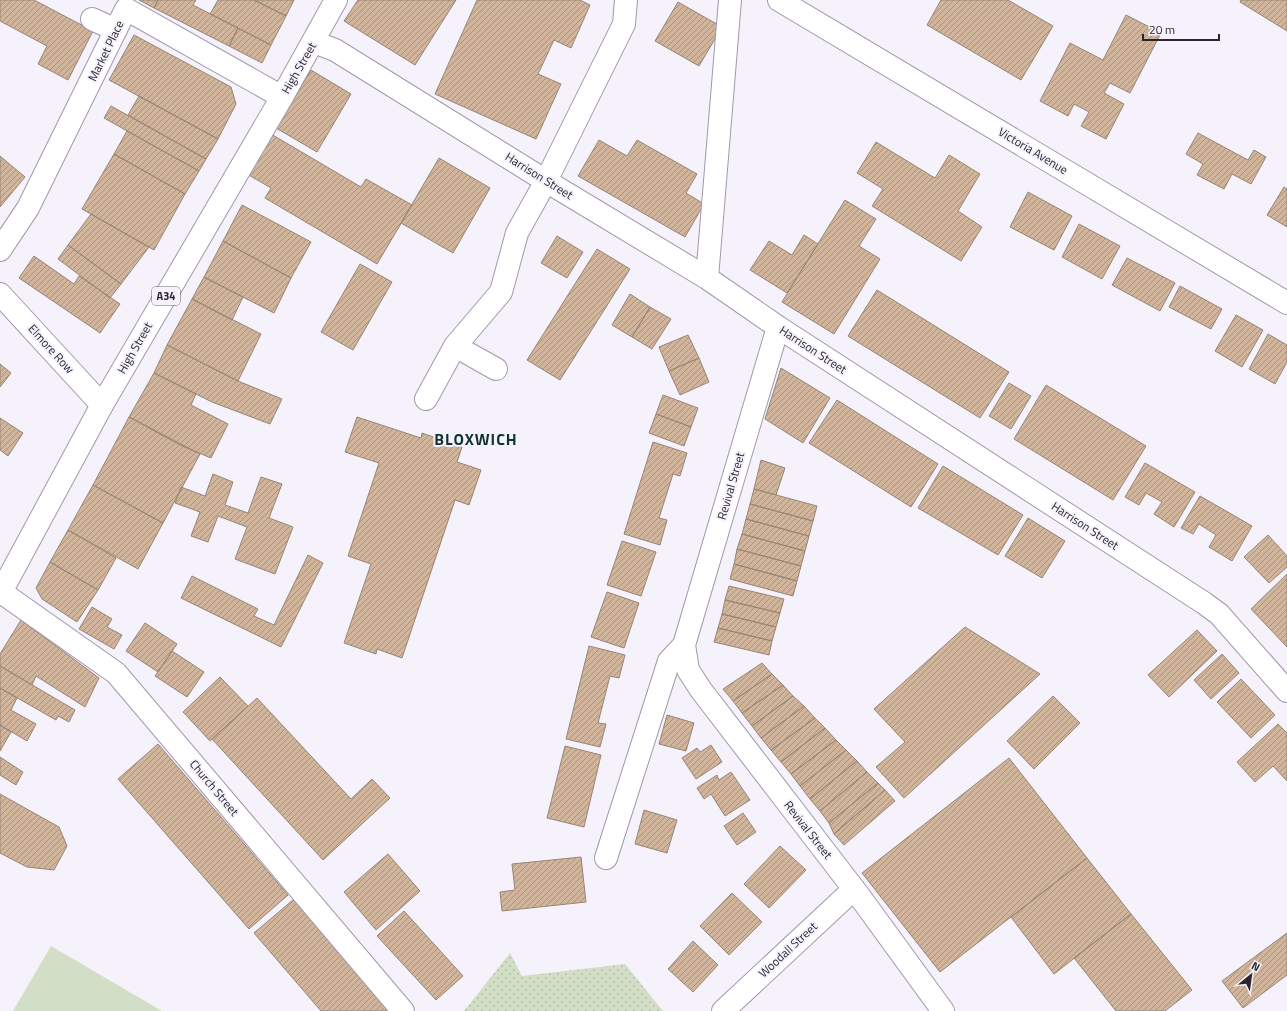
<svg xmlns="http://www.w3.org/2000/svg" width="1287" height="1011" font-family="'Titillium Web',sans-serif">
	<defs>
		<pattern id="park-dots" width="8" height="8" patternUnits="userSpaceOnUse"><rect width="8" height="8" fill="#d3dec6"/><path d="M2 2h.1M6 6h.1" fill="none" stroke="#b5beaa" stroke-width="1.8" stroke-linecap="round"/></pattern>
		<pattern id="building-hatch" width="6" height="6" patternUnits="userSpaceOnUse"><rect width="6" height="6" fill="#d0b49c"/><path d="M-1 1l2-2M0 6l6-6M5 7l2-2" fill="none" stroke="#a99280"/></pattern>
	</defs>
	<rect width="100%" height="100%" fill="#f6f2fc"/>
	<path fill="url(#park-dots)" d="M510 953 522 976 625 964 663 1011H464Z"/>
	<path fill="#d3dec6" d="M51 946 162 1011H13Z"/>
	<path fill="url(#building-hatch)" stroke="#978575" d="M0 0H34L93 31 68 80 38 64 47 46 0 21Z
		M139 0H158L154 8Z
		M158 0H196L193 5 238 28 229 46 154 8Z
		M218 0H254L286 16 271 45 210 14Z
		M254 0H294L286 16Z
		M358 0H456L415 65 344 21Z
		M477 0H580L590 5 571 48 554 40 538 74 561 84 536 139 435 94Z
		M941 0H1008L1053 26 1021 80 927 25Z
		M1241 0H1287V31L1240 2Z
		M678 2 722 27 699 66 655 41Z
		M1126 15 1161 33 1130 93 1110 83 1104 93 1124 104 1106 139 1081 126 1089 112 1074 104 1068 116 1040 101 1070 43 1103 60Z
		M238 28 271 45 262 63 229 46Z
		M134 35 231 87 236 104 218 139 109 80Z
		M311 70 351 94 317 152 276 128Z
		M139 96 218 139 206 159 128 115Z
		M111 106 206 159 199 171 104 118Z
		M127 131 199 171 185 194 114 154Z
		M1198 133 1248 160 1254 150 1266 157 1251 184 1232 174 1224 189 1197 175 1203 164 1186 154Z
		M271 134 361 187 366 179 412 205 377 264 265 198 271 188 247 174Z
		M599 140 627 156 637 140 697 174 686 193 704 204 685 237 578 176Z
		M876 142 935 178 949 155 980 174 958 211 982 227 961 261 872 206 883 189 857 173Z
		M114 154 185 194 154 250 82 209Z
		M0 156 25 177 0 207Z
		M439 158 490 188 453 253 401 223Z
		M1284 187 1287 189V227L1267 215Z
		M1028 192 1072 216 1054 250 1010 227Z
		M845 200 876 219 859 246 880 259 834 334 782 302Z
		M242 205 311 242 291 278 223 241Z
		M91 214 149 247 121 284 68 245Z
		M1079 224 1120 246 1102 279 1062 257Z
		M804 235 818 244 787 293 750 270 769 241 792 255Z
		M557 236 583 252 567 278 541 263Z
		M223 241 291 278 274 313 204 277Z
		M68 245 121 284 110 298 58 259Z
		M597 249 630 269 560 380 527 360Z
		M34 256 74 284 79 276 120 304 100 333 19 278Z
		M1127 258 1175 283 1160 311 1112 285Z
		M360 264 392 282 353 350 321 332Z
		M204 277 243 297 232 320 192 299Z
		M1180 286 1222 309 1211 329 1169 307Z
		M877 290 1009 372 980 418 848 336Z
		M630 294 650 307 632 337 612 325Z
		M192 299 261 334 238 381 167 345Z
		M650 307 671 319 652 349 632 337Z
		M1236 315 1263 330 1242 367 1215 351Z
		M1268 334 1287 345V362L1275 384 1249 369Z
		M688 335 699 358 669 371 659 347Z
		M167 345 238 381 282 399 270 424 212 402 154 373Z
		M699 358 709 382 680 395 669 371Z
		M0 364 11 373 0 387Z
		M781 368 830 398 803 443 765 419Z
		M154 373 196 394 191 405 228 424 211 458 182 446 129 417Z
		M1009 383 1031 396 1011 429 989 416Z
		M1046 385 1146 446 1113 500 1014 439Z
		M663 395 698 408 691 427 656 414Z
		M837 400 938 464 911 507 809 443Z
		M656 414 691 427 684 446 649 433Z
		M129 417 200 454 163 523 93 485Z
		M357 417 421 438 422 433 462 447 457 462 481 470 469 505 455 500 402 658 377 649 376 654 344 643 371 564 348 556 379 463 345 452Z
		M0 418 23 433 8 456 0 450Z
		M653 442 687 453 680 476 673 474 659 518 667 520 660 545 624 534Z
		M761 460 785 468 776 495 754 489Z
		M1145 463 1195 492 1174 527 1154 514 1162 502 1146 493 1139 505 1125 497Z
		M943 466 1023 515 998 555 918 508Z
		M213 474 233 482 225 505 248 513 261 477 282 484 269 518 293 527 275 574 235 559 247 527 218 516 208 542 191 536 200 512 175 503 181 487 205 496Z
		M93 485 163 523 138 569 68 530Z
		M754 489 817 506 813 521 750 504Z
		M1200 496 1252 526 1232 561 1209 547 1216 535 1199 524 1193 534 1181 528Z
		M750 504 813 521 809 536 746 519Z
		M1028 518 1065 541 1042 578 1005 556Z
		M746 519 809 536 805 551 742 534Z
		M68 530 116 558 98 590 50 562Z
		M742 534 805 551 801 566 737 549Z
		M1268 535 1287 556V567L1269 583 1244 557Z
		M622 541 656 552 641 596 607 585Z
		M737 549 801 566 797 581 734 564Z
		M308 555 323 563 281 647 181 598 192 576 258 609 254 616 274 625Z
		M50 562 98 590 77 622 42 599 36 588Z
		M734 564 797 581 793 596 730 579Z
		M1287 574V647L1251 609Z
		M729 586 784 599 780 613 725 600Z
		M607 592 639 603 624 648 591 637Z
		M725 600 780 613 776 627 722 614Z
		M92 607 112 619 107 627 122 635 114 649 79 629Z
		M722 614 776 627 772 641 718 628Z
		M21 620 99 678 85 707 36 676 32 685 0 666V654Z
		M145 623 177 644 158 672 126 651Z
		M965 627 1040 674 904 798 876 767 905 742 874 709Z
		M718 628 772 641 769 655 714 642Z
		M1197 630 1217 651 1169 697 1148 675Z
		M589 646 625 655 619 678 610 676 598 723 606 724 600 747 566 739Z
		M172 651 204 672 187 697 155 676Z
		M1222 654 1239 673 1211 699 1194 680Z
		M762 663 772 674 733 701 723 689Z
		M0 666 75 710 69 722 58 716 56 720 0 688Z
		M772 674 783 685 742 713 733 701Z
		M220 677 248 706 210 741 183 712Z
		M1241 679 1275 715 1251 738 1217 702Z
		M783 685 793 696 752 726 742 713Z
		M0 688 17 698 11 710 36 724 27 741 0 725Z
		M793 696 804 706 761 738 752 726Z
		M1053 696 1080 723 1034 769 1007 741Z
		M257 698 351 799 372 779 390 798 323 860 212 739Z
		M804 706 815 718 771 750 761 738Z
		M667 715 694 723 686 751 659 744Z
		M815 718 825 728 781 762 771 750Z
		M1278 724 1287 733V781L1273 766 1255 782 1237 762Z
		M0 725 11 732 0 751Z
		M825 728 836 740 791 774 781 762Z
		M836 740 846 750 800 786 791 774Z
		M158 744 288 895 249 929 118 779Z
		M711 745 722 762 696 779 682 758 697 748 700 752Z
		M565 746 601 755 584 827 547 818Z
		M846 750 857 761 810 799 800 786Z
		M0 757 23 772 16 785 0 775Z
		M1009 758 1087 858 940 972 862 873Z
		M857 761 867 772 820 811 810 799Z
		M731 772 750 800 725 816 711 794 704 799 697 788 717 775 719 780Z
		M867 772 878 783 829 823 820 811Z
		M878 783 885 790 834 834 829 823Z
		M885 790 895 801 844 845 834 834Z
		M0 794 59 827 67 846 54 870 27 867 0 853Z
		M644 810 677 820 667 853 635 844Z
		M743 813 756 832 737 845 724 826Z
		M780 846 806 870 769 908 744 884Z
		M388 854 420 891 376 930 344 892Z
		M581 857 586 902 502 911 500 892 515 890 512 864Z
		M1087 858 1131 914 1054 974 1011 917Z
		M732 893 762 922 729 955 700 926Z
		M294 899 391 1011H321L254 933Z
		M404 911 463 976 436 1000 377 936Z
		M1131 914 1192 990 1165 1011H1116L1074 958Z
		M1287 933V975L1243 1008 1222 981Z
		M693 941 718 965 693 992 668 969Z"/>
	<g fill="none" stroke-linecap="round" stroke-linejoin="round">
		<defs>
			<path id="minor" d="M779 0 1287 303
				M92 19 116 30
				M314 42 335 50 546 181 707 278 778 327 1204 603 1219 614 1287 691
				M0 250 28 208 126 9 282 97
				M707 278 730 0
				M0 294 102 405
				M778 327 684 645 688 670 701 690 860 897 943 1011
				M455 346 496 369
				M426 399 455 346 501 292 517 233 546 181 624 24 626 0
				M1 592 116 673 403 1011
				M606 858 669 661 684 645
				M723 1011 854 889"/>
			<path id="highway" d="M0 594 102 405 282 97 336 0"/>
		</defs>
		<use href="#minor" stroke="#a098ad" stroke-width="24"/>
		<use href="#highway" stroke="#a098ad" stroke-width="24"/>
		<use href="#minor" stroke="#fff" stroke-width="22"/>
		<use href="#highway" stroke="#fff" stroke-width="22"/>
	</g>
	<g text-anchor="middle" stroke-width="4" stroke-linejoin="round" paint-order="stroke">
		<rect fill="#f6f2fc" stroke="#66636c" stroke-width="1" x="152" y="287" width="28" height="18" rx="3"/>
		<g font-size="11" font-weight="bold" fill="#29262f">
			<text x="166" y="300">A34</text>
		</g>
		<g font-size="12" fill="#29262f" stroke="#f6f2fc">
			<text transform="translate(106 51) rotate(-64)" y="4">Market Place</text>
			<text transform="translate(299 68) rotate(-60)" y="4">High Street</text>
			<text transform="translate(1033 151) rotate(31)" y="4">Victoria Avenue</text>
			<text transform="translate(539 176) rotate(32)" y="4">Harrison Street</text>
			<text transform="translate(135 348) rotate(-60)" y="4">High Street</text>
			<text transform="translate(51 349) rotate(48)" y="4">Elmore Row</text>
			<text transform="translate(813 350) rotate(33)" y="4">Harrison Street</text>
			<text transform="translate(731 486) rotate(-74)" y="4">Revival Street</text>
			<text transform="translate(1085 526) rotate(33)" y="4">Harrison Street</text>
			<text transform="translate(214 788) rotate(50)" y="4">Church Street</text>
			<text transform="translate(808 830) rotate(52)" y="4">Revival Street</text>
			<text transform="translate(788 950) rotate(-43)" y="4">Woodall Street</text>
		</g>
		<g font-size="16" font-weight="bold" letter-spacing="1" fill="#0f3333" stroke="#f6f2fc">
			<text x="476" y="445">BLOXWICH</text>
		</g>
	</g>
	<g transform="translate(1251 975) rotate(29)" stroke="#f6f2fc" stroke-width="3" paint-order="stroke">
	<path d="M0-3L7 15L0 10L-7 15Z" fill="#29262f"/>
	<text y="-6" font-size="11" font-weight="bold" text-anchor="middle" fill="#29262f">N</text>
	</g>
	<path d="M1143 34v6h76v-6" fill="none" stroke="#29262f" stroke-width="2"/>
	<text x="1149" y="34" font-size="12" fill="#29262f" stroke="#f6f2fc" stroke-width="3" paint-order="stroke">20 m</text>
</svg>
